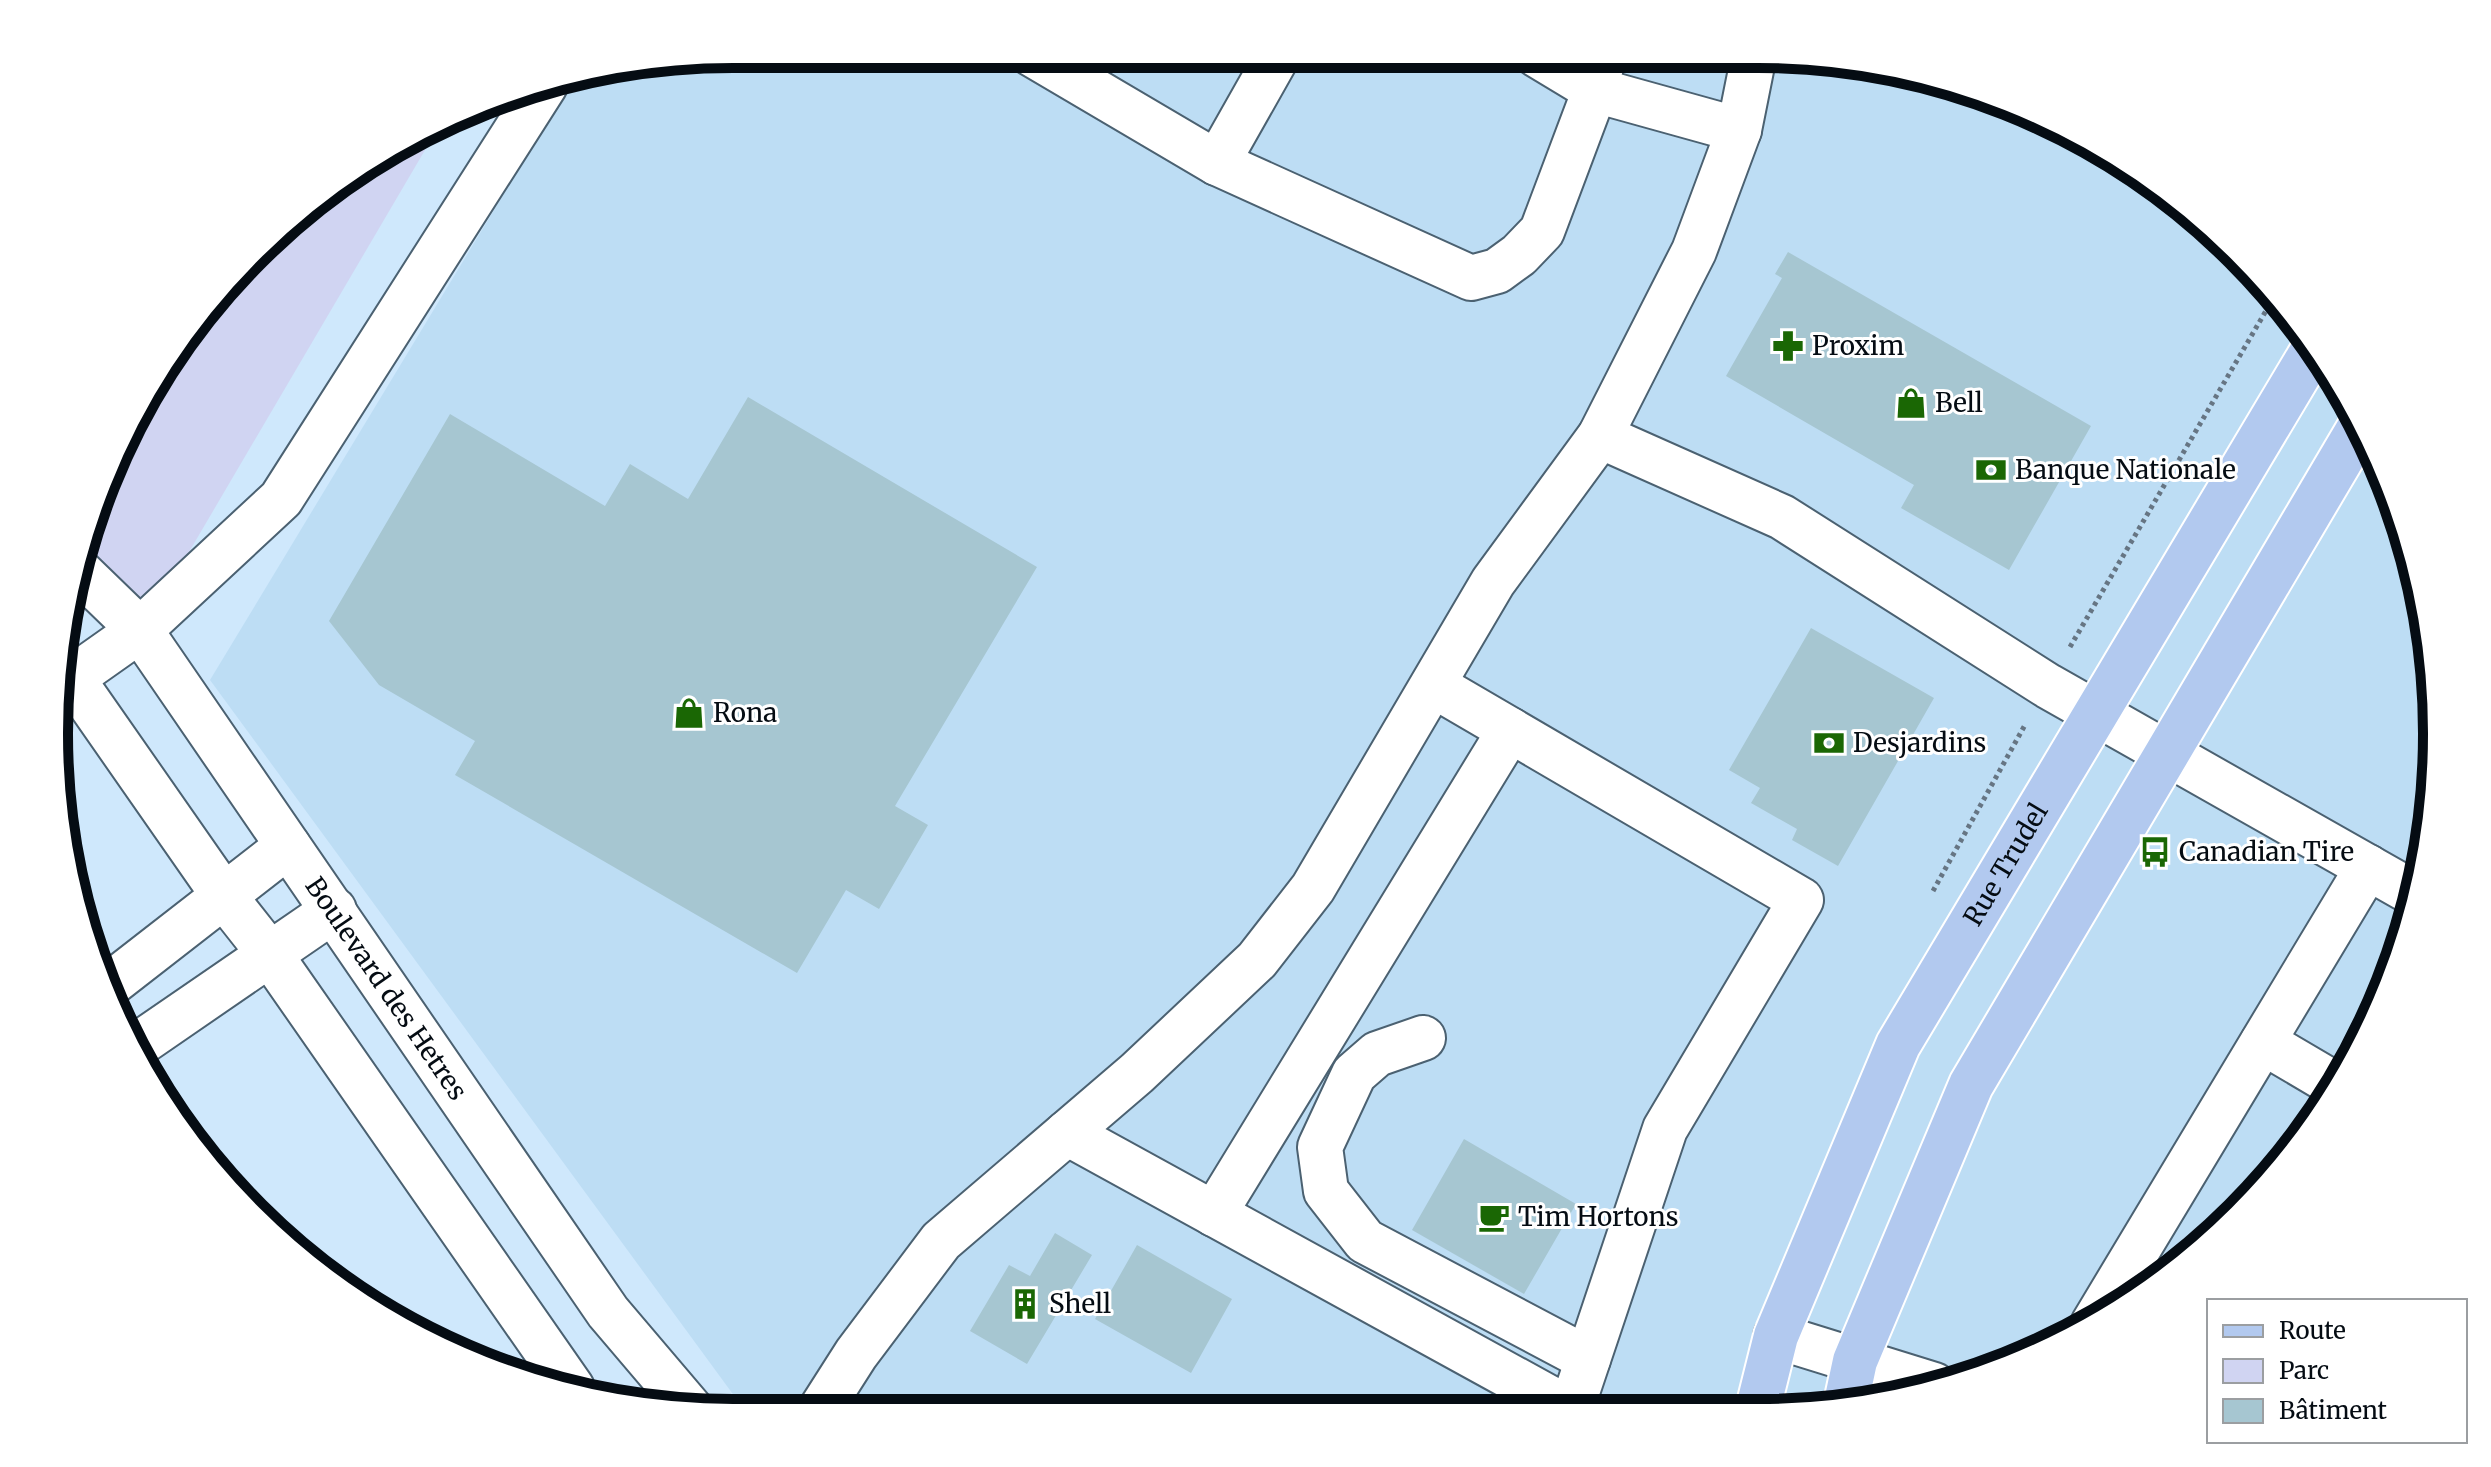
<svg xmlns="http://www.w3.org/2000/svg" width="2491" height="1467" font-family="Merriweather,serif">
	<rect width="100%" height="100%" fill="#cfe8fc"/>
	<path fill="#bdddf4" d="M734 54 1802 55 1976 90 2135 168 2238 253 2322 356 2385 473 2424 600 2437 733 2424 866 2385 993 2323 1111 2238 1214 2098 1322 1975 1377 1802 1412H746L210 680 572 81Z"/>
	<path fill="#d0d4f2" d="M435 133 152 615 77 557 169 356 320 194Z"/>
	<path fill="#21b8c0" d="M202 320 120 463 169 356Z"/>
	<path fill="#a6c6d1" d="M1788 252 2091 426 2009 570 1901 508 1914 485 1726 376 1782 278 1775 274Z
		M748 397 1037 567 895 806 928 825 879 909 846 890 797 973 455 775 475 741 379 685 329 621 450 414 605 506 630 464 688 499Z
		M1811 628 1934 698 1838 866 1792 840 1797 829 1751 803 1760 788 1729 770Z
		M2294 1124 2306 1131 2260 1187 2258 1186Z
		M1464 1139 1576 1204 1524 1294 1412 1230Z
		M1055 1233 1092 1255 1027 1364 970 1331 1009 1265 1030 1276Z
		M1137 1245 1232 1299 1191 1373 1095 1319Z"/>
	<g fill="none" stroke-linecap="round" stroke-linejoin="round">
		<defs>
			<g id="minor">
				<path d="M1032 54 1217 163 1471 278 1497 271 1519 255 1542 231 1595 90 1604 55"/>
				<path d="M1537 55 1595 90 1739 130"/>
				<path d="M1217 163 1278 55"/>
				<path d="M1600 436 1782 517 2048 686 2415 894"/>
				<path id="s1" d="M76 568 140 630 608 1312 693 1412"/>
				<path d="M62 670 72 678 224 896 269 953 572 1388"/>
				<path d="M72 678 140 630 281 499 545 85"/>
				<path d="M108 986 288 846"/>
				<path d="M1423 1038 1377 1054 1354 1074 1320 1147 1326 1191 1365 1241 1588 1359"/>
				<path d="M2263 1042 2336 1085"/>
				<path d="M139 1044 334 910"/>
				<path d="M1067 1133 1571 1410 1665 1129 1801 900 1433 685"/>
				<path d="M1214 1214 1510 730"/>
				<path d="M2093 1324 2368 867"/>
				<path d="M1776 1336 1934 1385"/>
				<path d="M819 1412 856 1354 941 1241 1137 1073 1257 960 1313 888 1493 582 1600 436 1694 251 1739 130 1754 55"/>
			</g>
			<g id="major">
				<path d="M1846 1403 1855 1361 1971 1085 2360 427"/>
				<path id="s2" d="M1757 1412 1776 1336 1898 1045 2315 347"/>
			</g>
		</defs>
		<use href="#minor" stroke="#4b6171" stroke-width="48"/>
		<use href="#major" stroke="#fff" stroke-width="48"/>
		<path stroke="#667583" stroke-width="5" stroke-dasharray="4 4" stroke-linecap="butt" d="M2070 647 2274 297
			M1933 891 2025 725"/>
		<use href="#minor" stroke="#fff" stroke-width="44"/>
		<use href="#major" stroke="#b2c9ef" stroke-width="44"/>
	</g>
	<defs>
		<symbol id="pharmacy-bare" viewBox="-9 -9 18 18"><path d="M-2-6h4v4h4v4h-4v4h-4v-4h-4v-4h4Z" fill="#1a6704" stroke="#fff" stroke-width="2.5" paint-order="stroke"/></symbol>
		<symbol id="shop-bare" viewBox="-9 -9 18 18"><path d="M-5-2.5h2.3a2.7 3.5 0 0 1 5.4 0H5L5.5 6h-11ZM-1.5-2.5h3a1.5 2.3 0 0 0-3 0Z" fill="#1a6704" stroke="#fff" stroke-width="2.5" paint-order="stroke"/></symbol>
		<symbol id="bank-bare" viewBox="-9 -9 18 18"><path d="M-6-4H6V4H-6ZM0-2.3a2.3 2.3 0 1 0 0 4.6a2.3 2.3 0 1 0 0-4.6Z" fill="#1a6704" stroke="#fff" stroke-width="2.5" paint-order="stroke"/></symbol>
		<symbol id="bus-bare" viewBox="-9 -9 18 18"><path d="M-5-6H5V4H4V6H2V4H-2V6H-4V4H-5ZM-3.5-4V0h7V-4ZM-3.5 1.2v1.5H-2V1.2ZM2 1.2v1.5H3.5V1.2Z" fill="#1a6704" stroke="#fff" stroke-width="2.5" paint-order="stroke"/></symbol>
		<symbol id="cafe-bare" viewBox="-9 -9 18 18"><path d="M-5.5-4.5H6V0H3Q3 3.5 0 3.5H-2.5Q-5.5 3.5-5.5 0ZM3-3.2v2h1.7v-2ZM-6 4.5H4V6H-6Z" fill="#1a6704" stroke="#fff" stroke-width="2.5" paint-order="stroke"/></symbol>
		<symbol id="building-bare" viewBox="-9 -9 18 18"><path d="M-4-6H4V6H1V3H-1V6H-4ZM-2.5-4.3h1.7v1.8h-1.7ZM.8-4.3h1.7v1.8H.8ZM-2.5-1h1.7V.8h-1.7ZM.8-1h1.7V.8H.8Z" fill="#1a6704" stroke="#fff" stroke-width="2.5" paint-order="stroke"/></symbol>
	</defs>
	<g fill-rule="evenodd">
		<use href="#pharmacy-bare" x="1766" y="324" width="44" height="44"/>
		<use href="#shop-bare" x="1889" y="381" width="44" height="44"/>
		<use href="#bank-bare" x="1969" y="448" width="44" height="44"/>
		<use href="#shop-bare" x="667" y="691" width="44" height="44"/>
		<use href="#bank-bare" x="1807" y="721" width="44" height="44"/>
		<use href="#bus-bare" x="2133" y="830" width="44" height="44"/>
		<use href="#cafe-bare" x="1472" y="1195" width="44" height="44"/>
		<use href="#building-bare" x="1003" y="1282" width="44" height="44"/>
	</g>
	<g text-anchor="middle" stroke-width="6" stroke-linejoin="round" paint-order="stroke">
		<g font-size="26" fill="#050c13" stroke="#fff" text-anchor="start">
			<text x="1812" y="355">Proxim</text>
			<text x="1935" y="412">Bell</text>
			<text x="2015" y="479">Banque Nationale</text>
			<text x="713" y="722">Rona</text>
			<text x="1853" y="752">Desjardins</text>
			<text x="2179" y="861">Canadian Tire</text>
			<text x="1518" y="1226">Tim Hortons</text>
			<text x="1049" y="1313">Shell</text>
		</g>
		<g font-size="26" fill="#050c13" stroke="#fff">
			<text dy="9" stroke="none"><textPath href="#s2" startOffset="604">Rue Trudel</textPath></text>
			<text dy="9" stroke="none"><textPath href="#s1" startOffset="524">Boulevard des Hetres</textPath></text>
		</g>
	</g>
	<path d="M0 0H2491V1467H0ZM733 68H1758A665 665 0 0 1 2423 733V734A665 665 0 0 1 1758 1399H733A665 665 0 0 1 68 734V733A665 665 0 0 1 733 68Z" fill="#fff" fill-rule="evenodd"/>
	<path fill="none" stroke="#050c13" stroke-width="10" d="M733 68H1758A665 665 0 0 1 2423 733V734A665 665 0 0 1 1758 1399H733A665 665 0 0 1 68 734V733A665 665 0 0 1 733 68Z"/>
	<rect x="2207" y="1299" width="260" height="144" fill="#ffffff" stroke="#9b9ea1" stroke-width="2"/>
	<rect x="2223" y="1325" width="40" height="12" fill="#b2c9ef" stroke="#9b9ea1" stroke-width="2"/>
	<text x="2279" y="1339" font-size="24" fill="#050c13">Route</text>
	<rect x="2223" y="1359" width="40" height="24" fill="#d0d4f2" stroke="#9b9ea1" stroke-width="2"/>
	<text x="2279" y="1379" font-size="24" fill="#050c13">Parc</text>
	<rect x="2223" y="1399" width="40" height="24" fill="#a6c6d1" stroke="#9b9ea1" stroke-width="2"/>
	<text x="2279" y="1419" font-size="24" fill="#050c13">Bâtiment</text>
</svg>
